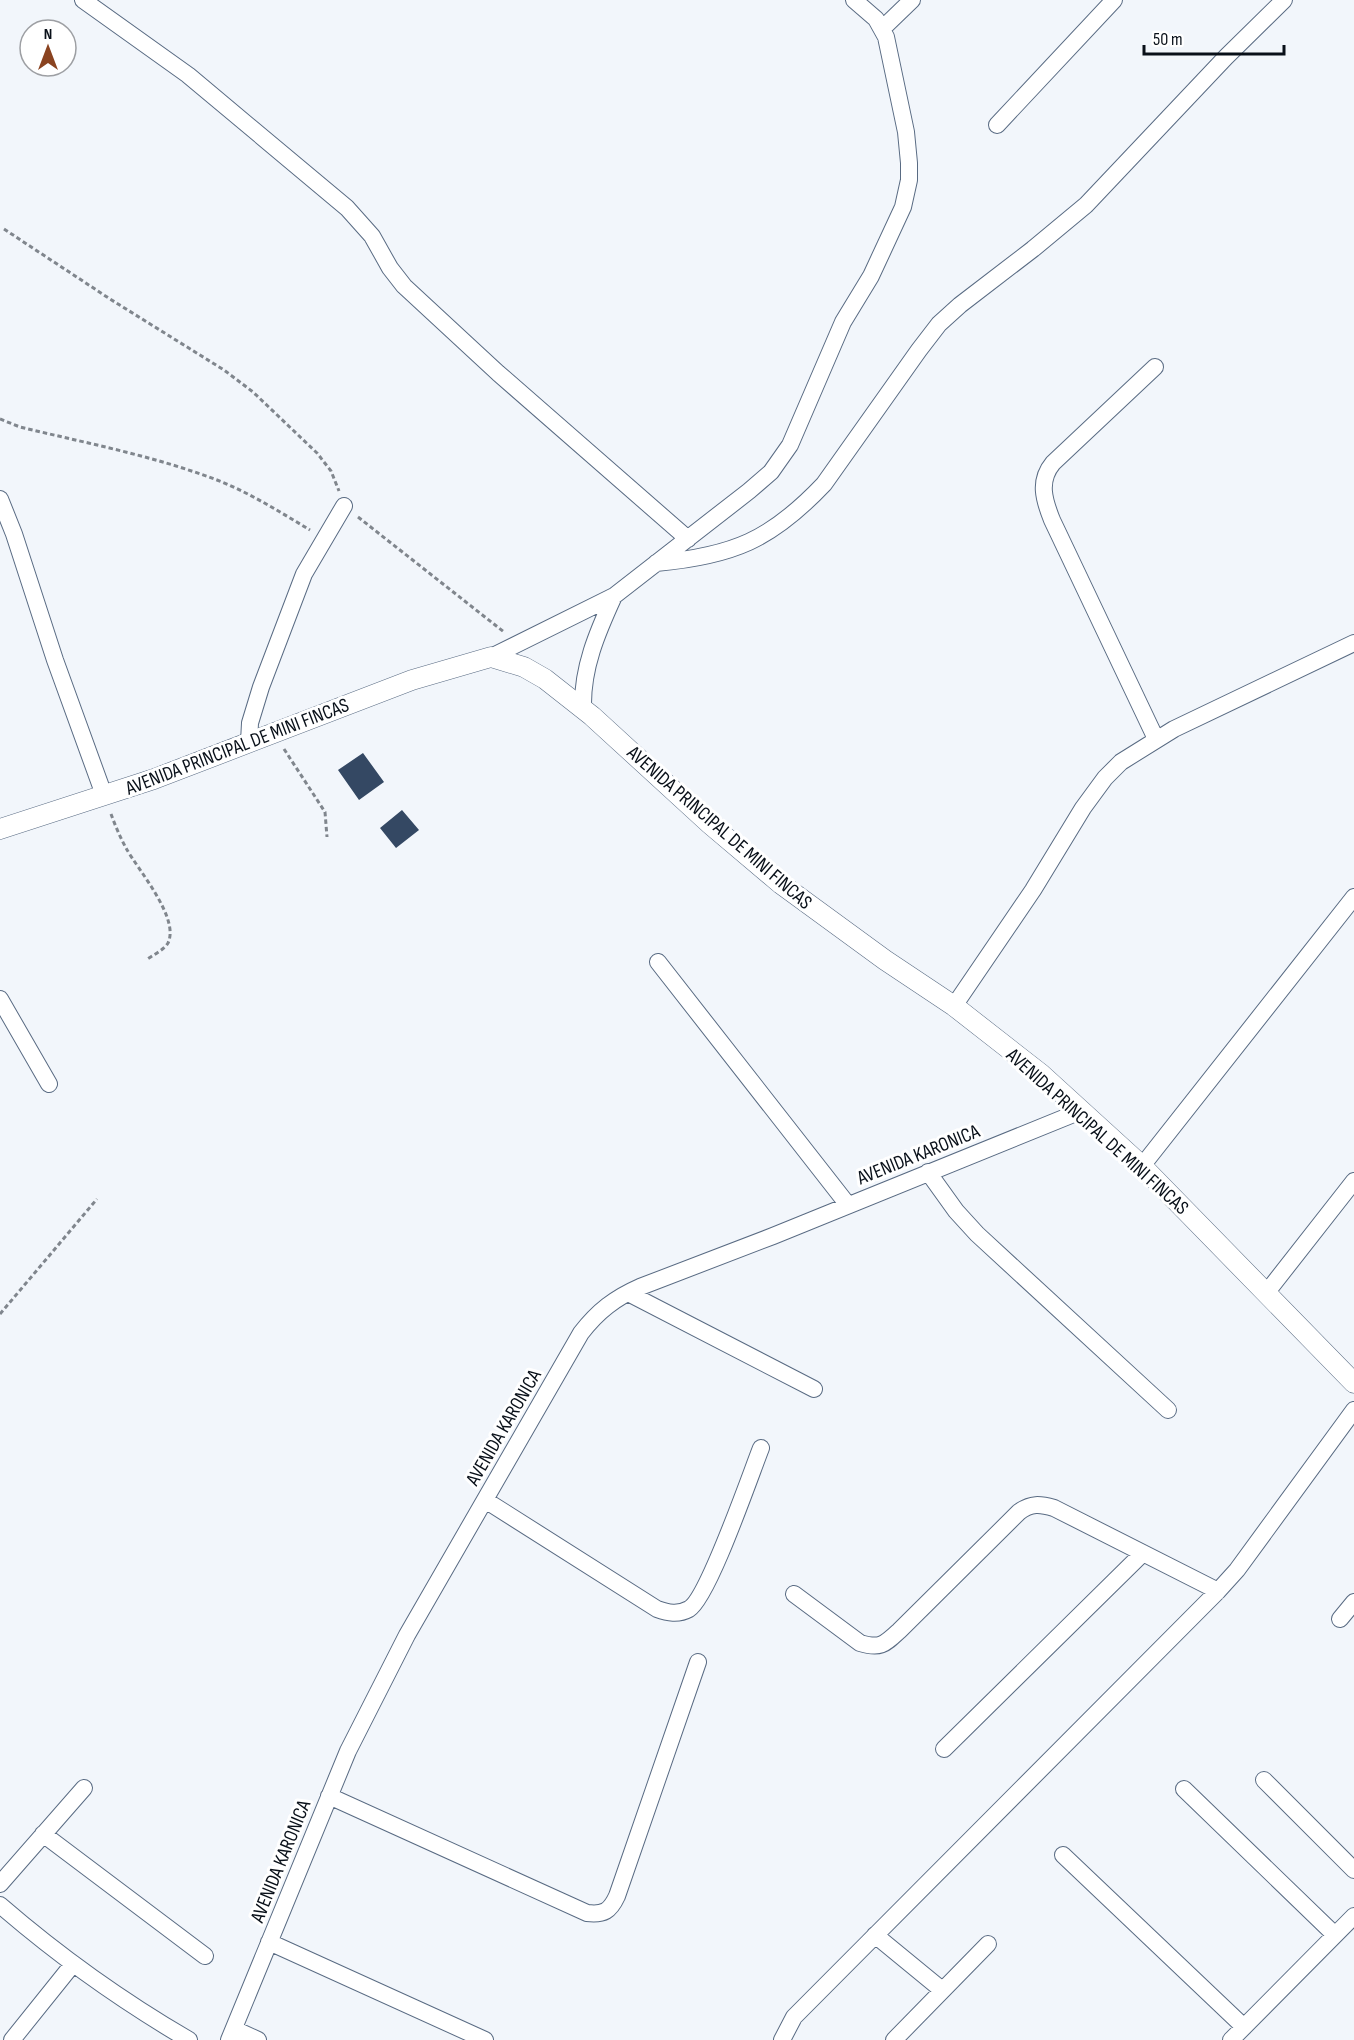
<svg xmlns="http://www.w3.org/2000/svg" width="1354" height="2040" font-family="'Sofia Sans Condensed',sans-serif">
	<rect width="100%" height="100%" fill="#f2f6fb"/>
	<path fill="#344863" d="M363 753 384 782 359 800 338 770Z
		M402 810 419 830 396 848 380 828Z"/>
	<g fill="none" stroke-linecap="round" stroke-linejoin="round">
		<defs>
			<path id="minor" d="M83 0 188 75 347 208 372 236 390 268 404 286 498 373 688 539
				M883 28 912 0
				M997 125 1114 0
				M1155 367 1053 463C1038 481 1044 500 1052 520L1156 739
				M0 499 14 534 55 660 104 795
				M656 563C733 556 771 540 824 484L919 350 939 324 960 305 1033 249 1086 205 1226 57 1284 0
				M491 657 614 596 749 491 771 472 790 445 843 322 871 276 903 207 909 180V163L906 132 886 37 876 19 854 0
				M583 708C582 668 597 633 614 596
				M249 742 250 723 261 687 304 574 344 506
				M658 962 848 1205
				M0 999 49 1084
				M954 1006 1033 890 1083 808 1105 778 1121 762 1174 729 1354 643
				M1142 1166 1354 897
				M928 1172 956 1211 977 1234 1168 1410
				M1267 1292 1354 1181
				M628 1293 814 1389
				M485 1500 657 1609C668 1613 678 1615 689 1609 708 1598 750 1476 761 1448
				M794 1594 860 1643C880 1649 884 1645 899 1631L1019 1512C1031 1503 1040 1504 1054 1508L1218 1591
				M1340 1619 1354 1602
				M944 1749 1143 1553
				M1264 1780 1354 1870
				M1184 1789 1335 1935
				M329 1796 587 1913C604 1915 610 1911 617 1896L698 1662
				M43 1834 205 1956
				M1063 1855 1244 2027
				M0 1884 84 1788
				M0 1905C59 1956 122 2001 189 2040
				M875 1935 942 1990
				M269 1942 485 2040
				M234 2029 258 2040
				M12 2040 73 1964
				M229 2040 348 1751 407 1635 581 1333C598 1311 615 1298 640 1287L773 1236 1081 1111
				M782 2040 794 2017 1218 1591 1237 1570 1354 1410
				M894 2040 988 1944
				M1231 2040 1354 1916"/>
			<path id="tertiary" d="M0 829 154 779 412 680 491 657 524 667 545 679 592 716 710 824 781 884 885 960 954 1006 1041 1074 1142 1166 1354 1383"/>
		</defs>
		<use href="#minor" stroke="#596b83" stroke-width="18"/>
		<use href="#tertiary" stroke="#596b83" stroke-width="21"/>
		<path stroke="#80868d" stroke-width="3" stroke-dasharray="4.5 3" stroke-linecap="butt" d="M4 229 110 299 224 370 253 392 317 453 331 471 339 491
			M0 419 20 427C86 443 154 456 217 480 250 493 280 512 310 530
			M358 517 504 632
			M284 749 325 812 327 837
			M111 814C115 825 120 837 126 848 138 870 180 918 168 943 164 950 153 955 146 960
			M0 1314 97 1199"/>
		<use href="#minor" stroke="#fff" stroke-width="16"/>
		<use href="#tertiary" stroke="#fff" stroke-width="20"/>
	</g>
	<g text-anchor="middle" stroke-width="6" stroke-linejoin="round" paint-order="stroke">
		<g font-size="20" fill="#091019" stroke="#fff">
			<text transform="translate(237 746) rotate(-21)" y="7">AVENIDA PRINCIPAL DE MINI FINCAS</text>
			<text transform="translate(720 827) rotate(41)" y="7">AVENIDA PRINCIPAL DE MINI FINCAS</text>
			<text transform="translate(1098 1131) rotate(42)" y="7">AVENIDA PRINCIPAL DE MINI FINCAS</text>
			<text transform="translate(918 1154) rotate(-22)" y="7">AVENIDA KARONICA</text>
			<text transform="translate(503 1427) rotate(-60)" y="7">AVENIDA KARONICA</text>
			<text transform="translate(280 1861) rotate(-68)" y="7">AVENIDA KARONICA</text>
		</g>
	</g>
	<g transform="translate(48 48)"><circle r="28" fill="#ffffff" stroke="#9d9fa3" stroke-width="1.5"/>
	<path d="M0-4.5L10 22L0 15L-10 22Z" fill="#8a4320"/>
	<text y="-9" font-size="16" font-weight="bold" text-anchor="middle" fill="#091019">N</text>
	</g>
	<path d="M1144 45v9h140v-9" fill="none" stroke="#091019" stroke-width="3"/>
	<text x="1153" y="45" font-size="18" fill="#091019" stroke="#ffffff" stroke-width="4.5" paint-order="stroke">50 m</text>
</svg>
